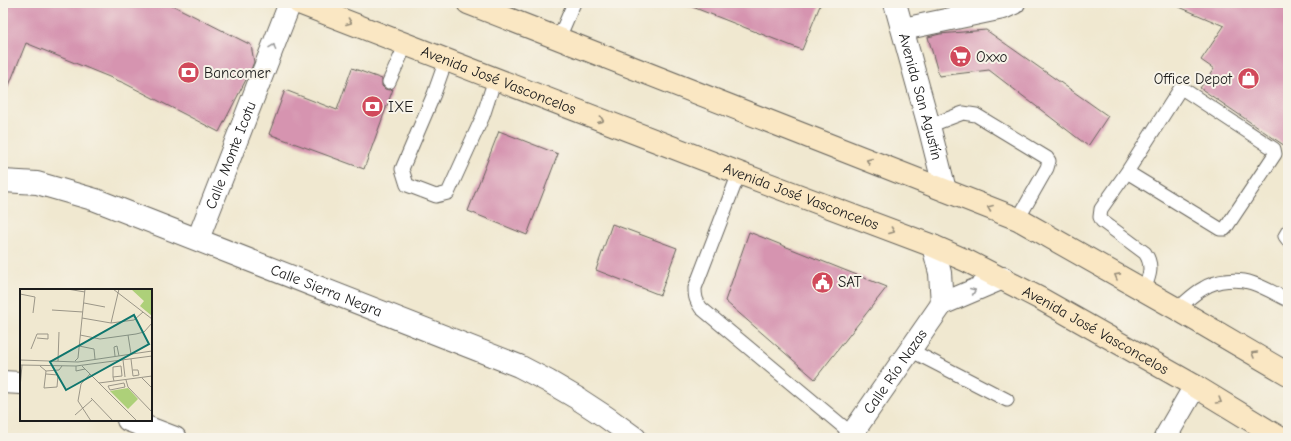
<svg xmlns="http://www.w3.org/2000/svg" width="1291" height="441" font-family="'Comic Neue',sans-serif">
	<rect width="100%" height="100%" fill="#f7f3e8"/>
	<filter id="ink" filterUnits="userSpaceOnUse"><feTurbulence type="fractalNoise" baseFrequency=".025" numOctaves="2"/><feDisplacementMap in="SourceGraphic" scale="8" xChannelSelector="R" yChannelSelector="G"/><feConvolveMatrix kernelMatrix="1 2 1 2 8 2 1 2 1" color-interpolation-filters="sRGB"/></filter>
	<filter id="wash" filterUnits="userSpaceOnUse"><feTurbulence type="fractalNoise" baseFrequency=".012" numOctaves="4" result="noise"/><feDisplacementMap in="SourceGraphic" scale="16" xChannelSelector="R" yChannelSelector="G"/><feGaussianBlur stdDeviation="0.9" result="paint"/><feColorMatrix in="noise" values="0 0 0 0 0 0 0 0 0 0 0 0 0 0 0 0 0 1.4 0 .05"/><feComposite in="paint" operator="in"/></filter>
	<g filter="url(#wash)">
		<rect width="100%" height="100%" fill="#f0e8d0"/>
		<g id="blocks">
			<path fill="#d694b0" d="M3 3H168L251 45 254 62 250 72 219 132 124 83 26 43 4 98H3Z
				M686 3H821L802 50 685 4Z
				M1170 3H1288V148L1200 88 1214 69 1201 60 1224 26Z
				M986 30 1108 116 1088 146 989 70 939 76 928 37 940 34Z
				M352 68 382 79V86L385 89 389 90 393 89 364 169 269 134 285 90 337 110Z
				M499 131 558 154 527 235 468 211Z
				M612 224 677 248 660 295 596 270Z
				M749 232 887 287 815 379 725 301Z"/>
		</g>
	</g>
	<g filter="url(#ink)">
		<use href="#blocks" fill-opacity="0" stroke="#66635b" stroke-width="1"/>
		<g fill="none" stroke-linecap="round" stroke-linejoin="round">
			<defs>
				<path id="lane" d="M559 38 574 3
					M446 60 434 94 402 169 407 185 436 196 448 193 483 116 495 79
					M389 82 406 44
					M1180 89H1183L1274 149 1275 154 1225 229H1220L1127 172Z
					M929 126 963 113 976 115 1047 158 1049 161 1047 168 1018 219
					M1127 172 1101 209 1100 217 1102 221 1145 253C1154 266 1149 277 1144 290
					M739 173 695 288C695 297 696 301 701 308L852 434
					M1288 231 1285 236 1288 240
					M1177 309C1186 302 1194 293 1204 288 1216 280 1238 278 1252 283 1264 287 1276 294 1288 300
					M910 350 1007 400"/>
				<g id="street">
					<path id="s1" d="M895 3 929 126 945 190"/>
					<path d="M903 29 1003 8 1014 3"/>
					<path id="s2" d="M3 181 37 183 96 200 519 366C560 386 598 410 635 438"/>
					<path id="s3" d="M198 239 290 3"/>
					<path d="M933 246 940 273 942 304"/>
					<path d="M3 382 21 383"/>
					<path d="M128 420 175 438"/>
					<path id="s4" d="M849 438 942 304 1003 278"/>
					<path d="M1165 438 1195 386"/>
				</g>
				<g id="secondary">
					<path id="s5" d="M299 3 739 173 933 246 967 261 1041 299 1195 386 1280 438"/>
					<path d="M468 3 1018 219 1177 309 1288 374"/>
				</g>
			</defs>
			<use href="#lane" stroke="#66635b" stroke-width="15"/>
			<use href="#street" stroke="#66635b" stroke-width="24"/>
			<use href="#secondary" stroke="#66635b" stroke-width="24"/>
			<use href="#lane" stroke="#fff" stroke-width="13"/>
			<use href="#street" stroke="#fff" stroke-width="22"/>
			<use href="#secondary" stroke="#fae7c3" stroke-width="22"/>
		</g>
		<defs><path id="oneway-chevron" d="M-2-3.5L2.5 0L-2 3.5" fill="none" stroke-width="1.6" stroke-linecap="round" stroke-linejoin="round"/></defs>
		<g stroke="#968c78">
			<use href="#oneway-chevron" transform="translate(349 22) rotate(21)"/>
			<use href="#oneway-chevron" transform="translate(601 120) rotate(21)"/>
			<use href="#oneway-chevron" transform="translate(869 161) rotate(-158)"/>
			<use href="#oneway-chevron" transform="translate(990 208) rotate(-158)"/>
			<use href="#oneway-chevron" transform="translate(892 231) rotate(21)"/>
			<use href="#oneway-chevron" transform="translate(1117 276) rotate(-151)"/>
			<use href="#oneway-chevron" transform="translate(1254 354) rotate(-150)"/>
			<use href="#oneway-chevron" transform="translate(1219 401) rotate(31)"/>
		</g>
		<g stroke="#999">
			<use href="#oneway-chevron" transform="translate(273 47) rotate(-69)"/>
			<use href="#oneway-chevron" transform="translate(973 291) rotate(-23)"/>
		</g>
	</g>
	<defs>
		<symbol id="supermarket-disc" viewBox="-11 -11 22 22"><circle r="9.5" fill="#d1495b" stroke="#f7f3e8"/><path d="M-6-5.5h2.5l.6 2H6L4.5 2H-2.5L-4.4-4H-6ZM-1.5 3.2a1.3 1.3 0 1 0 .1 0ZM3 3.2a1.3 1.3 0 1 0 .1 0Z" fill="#fff"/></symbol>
		<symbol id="bank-disc" viewBox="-11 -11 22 22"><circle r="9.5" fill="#d1495b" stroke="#f7f3e8"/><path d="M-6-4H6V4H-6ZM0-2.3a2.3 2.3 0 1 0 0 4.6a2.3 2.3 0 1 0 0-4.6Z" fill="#fff"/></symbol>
		<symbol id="shop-disc" viewBox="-11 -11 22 22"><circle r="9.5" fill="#d1495b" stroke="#f7f3e8"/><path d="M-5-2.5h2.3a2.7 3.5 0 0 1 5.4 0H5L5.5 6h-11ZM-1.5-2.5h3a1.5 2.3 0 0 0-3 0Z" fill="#fff"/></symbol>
		<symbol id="civic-disc" viewBox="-11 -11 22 22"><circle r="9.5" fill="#d1495b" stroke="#f7f3e8"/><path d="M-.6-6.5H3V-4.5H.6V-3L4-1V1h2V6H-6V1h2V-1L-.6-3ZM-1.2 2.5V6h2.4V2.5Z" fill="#fff"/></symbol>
	</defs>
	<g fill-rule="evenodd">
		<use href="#supermarket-disc" x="948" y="44" width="25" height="25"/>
		<use href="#bank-disc" x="176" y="60" width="25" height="25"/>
		<use href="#shop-disc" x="1236" y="66" width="25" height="25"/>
		<use href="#bank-disc" x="360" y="94" width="25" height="25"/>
		<use href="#civic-disc" x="810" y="270" width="25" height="25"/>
	</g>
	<g text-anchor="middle" stroke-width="4" stroke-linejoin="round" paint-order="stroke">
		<g font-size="15" fill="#1c1c1c" stroke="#f7f3e8" text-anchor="start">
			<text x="976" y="62">Oxxo</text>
			<text x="204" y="78">Bancomer</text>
			<text x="1232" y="84" text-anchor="end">Office Depot</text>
			<text x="388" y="112">IXE</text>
			<text x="838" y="287">SAT</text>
		</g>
		<g font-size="15" fill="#1c1c1c" stroke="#f7f3e8">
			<text dy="5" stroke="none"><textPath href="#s5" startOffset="214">Avenida José Vasconcelos</textPath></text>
			<text dy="5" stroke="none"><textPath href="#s1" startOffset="97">Avenida San Agustín</textPath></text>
			<text dy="5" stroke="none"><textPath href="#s3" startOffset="90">Calle Monte Icotu</textPath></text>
			<text dy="5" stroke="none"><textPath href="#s5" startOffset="538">Avenida José Vasconcelos</textPath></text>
			<text dy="5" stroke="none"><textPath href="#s2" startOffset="343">Calle Sierra Negra</textPath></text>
			<text dy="5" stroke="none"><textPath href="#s5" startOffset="862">Avenida José Vasconcelos</textPath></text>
			<text dy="5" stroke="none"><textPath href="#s4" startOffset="81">Calle Río Nazas</textPath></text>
		</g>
	</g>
	<g transform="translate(20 289)">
		<rect width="132" height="132" fill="#f0e8d0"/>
		<path d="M111 0H132V27L120 17 124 12ZM108 99 118 110 108 120 90 102Z" fill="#add079"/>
		<path fill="none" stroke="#9b9688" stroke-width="1" d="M47 0 65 3M93 0 132 30M0 5 15 8 13 24M64 14 85 18M32 21 63 23M62 29 91 34 114 31 123 23M91 34 99 0M60 46 80 50 116 45 124 43 132 34M108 46 111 65M59 57 74 60 75 70M11 60 17 45H28V50L17 49M95 67 94 58 97 57 99 67M111 70 113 87 119 86 118 81H113M0 71 58 73 132 62M103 71 105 88M38 72 39 43M55 72 58 69 65 0M0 76 56 77 132 67M20 77 26 82 39 81 42 77M56 77V82L65 80M62 77 117 132M26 85 38 86 37 98 24 99 26 82M70 85 61 95 58 112 71 132M93 88 102 87 101 77 93 78V88L94 92M122 89 132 99M106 91 108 98 132 123M79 94 132 87M88 97 90 101 105 98M88 97 104 94 105 98M0 99 2 76M71 109 93 132M55 126 72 111"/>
		<path fill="#0f766e" fill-opacity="0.15" stroke="#0f766e" stroke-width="2" d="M114 26 129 55 46 101 30 73Z"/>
		<rect width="132" height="132" fill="none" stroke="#1c1c1c" stroke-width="2"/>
	</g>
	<rect width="1291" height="441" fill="none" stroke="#f7f3e8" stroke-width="16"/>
</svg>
